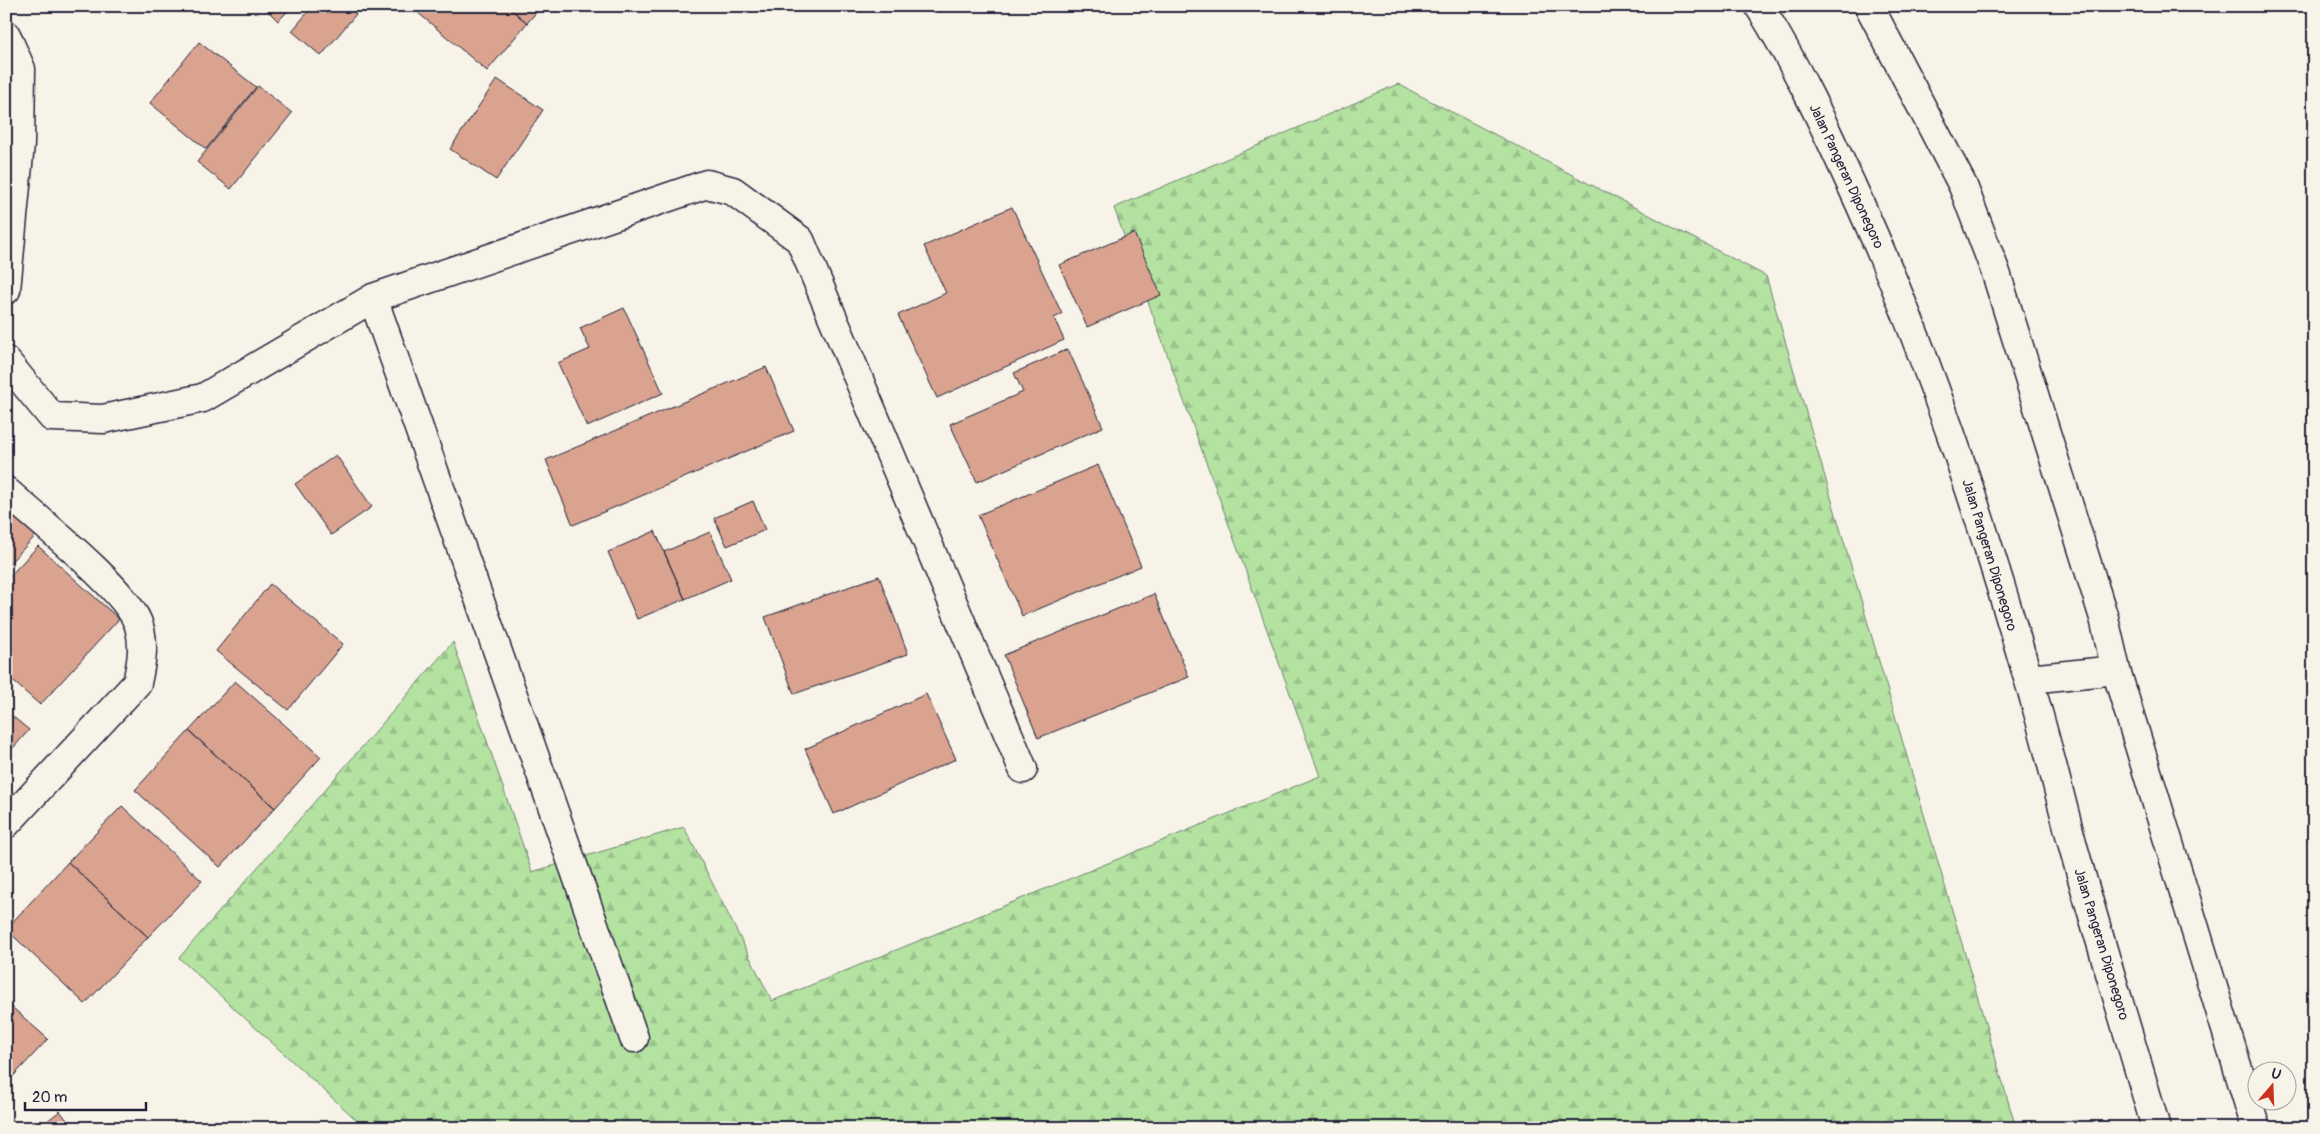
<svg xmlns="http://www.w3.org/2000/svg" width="2320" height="1134" font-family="Pangolin,sans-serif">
	<defs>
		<pattern id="forest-firs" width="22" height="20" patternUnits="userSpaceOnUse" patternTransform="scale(1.25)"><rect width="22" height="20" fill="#b4e2a1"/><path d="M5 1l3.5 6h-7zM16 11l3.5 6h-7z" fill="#9ac28c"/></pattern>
	</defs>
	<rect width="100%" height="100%" fill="#f7f3e8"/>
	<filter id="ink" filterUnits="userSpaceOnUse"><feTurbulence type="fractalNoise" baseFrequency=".02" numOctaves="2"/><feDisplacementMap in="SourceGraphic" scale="10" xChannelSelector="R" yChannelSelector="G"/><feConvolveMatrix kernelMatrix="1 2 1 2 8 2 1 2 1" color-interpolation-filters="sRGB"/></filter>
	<g filter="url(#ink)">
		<path fill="url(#forest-firs)" stroke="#6b826e" d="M1398 84 1766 276 2016 1128H358L361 1124 179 958 453 642 532 872 684 827 772 1001 1320 776 1114 208Z"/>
		<path fill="#d9a38f" stroke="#22223b" d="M263 6H293L278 21Z
			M313 6H347L356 14 321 56 292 31Z
			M410 6H507L527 23 487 71Z
			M507 6H542L527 23Z
			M199 42 256 87 206 149 150 103Z
			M497 79 543 110 496 180 450 149Z
			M258 86 292 113 231 189 197 162Z
			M1012 207 1062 314 1054 318 1064 340 937 398 898 315 946 293 924 246Z
			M1134 233 1161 295 1087 327 1059 265Z
			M624 308 663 393 587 427 558 363 590 349 580 328Z
			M1068 349 1103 427 977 482 950 424 1023 392 1014 373Z
			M766 367 794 431 573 525 546 460Z
			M336 455 372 507 331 535 295 484Z
			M1098 465 1141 566 1022 616 978 515Z
			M6 498 41 530 6 567Z
			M753 501 765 530 727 546 714 518Z
			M655 531 685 599 637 619 608 552Z
			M710 532 731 579 685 599 664 552Z
			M38 546 119 619 40 705 6 675V580Z
			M879 576 908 654 794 694 765 617Z
			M270 584 343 644 288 710 216 651Z
			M1154 594 1189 677 1038 738 1004 655Z
			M235 681 321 757 275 808 189 731Z
			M926 694 956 759 834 814 805 749Z
			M6 711 29 730 6 756Z
			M189 731 275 808 220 867 135 790Z
			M122 806 202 881 148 937 68 862Z
			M68 862 148 937 85 1004 6 929Z
			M6 1002 48 1039 6 1084Z
			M60 1111 73 1128H38Z"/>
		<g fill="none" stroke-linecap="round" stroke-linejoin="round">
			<defs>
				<path id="street" d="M6 35 21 69 20 144 6 290
					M373 298 634 1038
					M6 361 52 417 103 419 203 398 373 298 707 184 733 191 800 240 1023 769
					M6 491C36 518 130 592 139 626 145 646 141 664 137 683L6 824"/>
				<path id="highway" d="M1759 6C1799 69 1829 136 1860 204 1929 357 1981 517 2028 678 2045 733 2058 790 2073 846 2099 940 2129 1034 2156 1128
					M1869 6 1963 186 1996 273 2104 618 2116 670 2256 1128
					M2029 679 2116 670"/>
			</defs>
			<use href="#street" stroke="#22223b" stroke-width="31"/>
			<use href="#highway" stroke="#22223b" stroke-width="31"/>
			<use href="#street" stroke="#f7f3e8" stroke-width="28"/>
			<use href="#highway" stroke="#f7f3e8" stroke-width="28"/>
		</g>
	</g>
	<g text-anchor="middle" stroke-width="4.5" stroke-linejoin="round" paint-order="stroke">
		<g font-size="14" fill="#22223b" stroke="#f7f3e8">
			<text transform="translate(1847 176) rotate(65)" y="5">Jalan Pangeran Diponegoro</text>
			<text transform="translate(1990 555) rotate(73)" y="5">Jalan Pangeran Diponegoro</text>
			<text transform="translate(2102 944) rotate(73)" y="5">Jalan Pangeran Diponegoro</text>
		</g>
	</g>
	<rect width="2320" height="1134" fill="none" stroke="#f7f3e8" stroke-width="25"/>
	<rect x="12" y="12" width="2295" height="1109" fill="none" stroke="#22223b" stroke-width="2" filter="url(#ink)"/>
	<g transform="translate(2272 1086) rotate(19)"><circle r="24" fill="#f7f3e8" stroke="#a29fa3"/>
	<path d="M0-4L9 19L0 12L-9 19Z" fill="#c8321e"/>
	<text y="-8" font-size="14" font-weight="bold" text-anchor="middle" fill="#22223b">U</text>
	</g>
	<path d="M25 1102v8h121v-8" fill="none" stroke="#22223b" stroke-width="2.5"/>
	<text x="32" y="1102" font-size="15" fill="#22223b" stroke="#f7f3e8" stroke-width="4" paint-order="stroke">20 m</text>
</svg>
